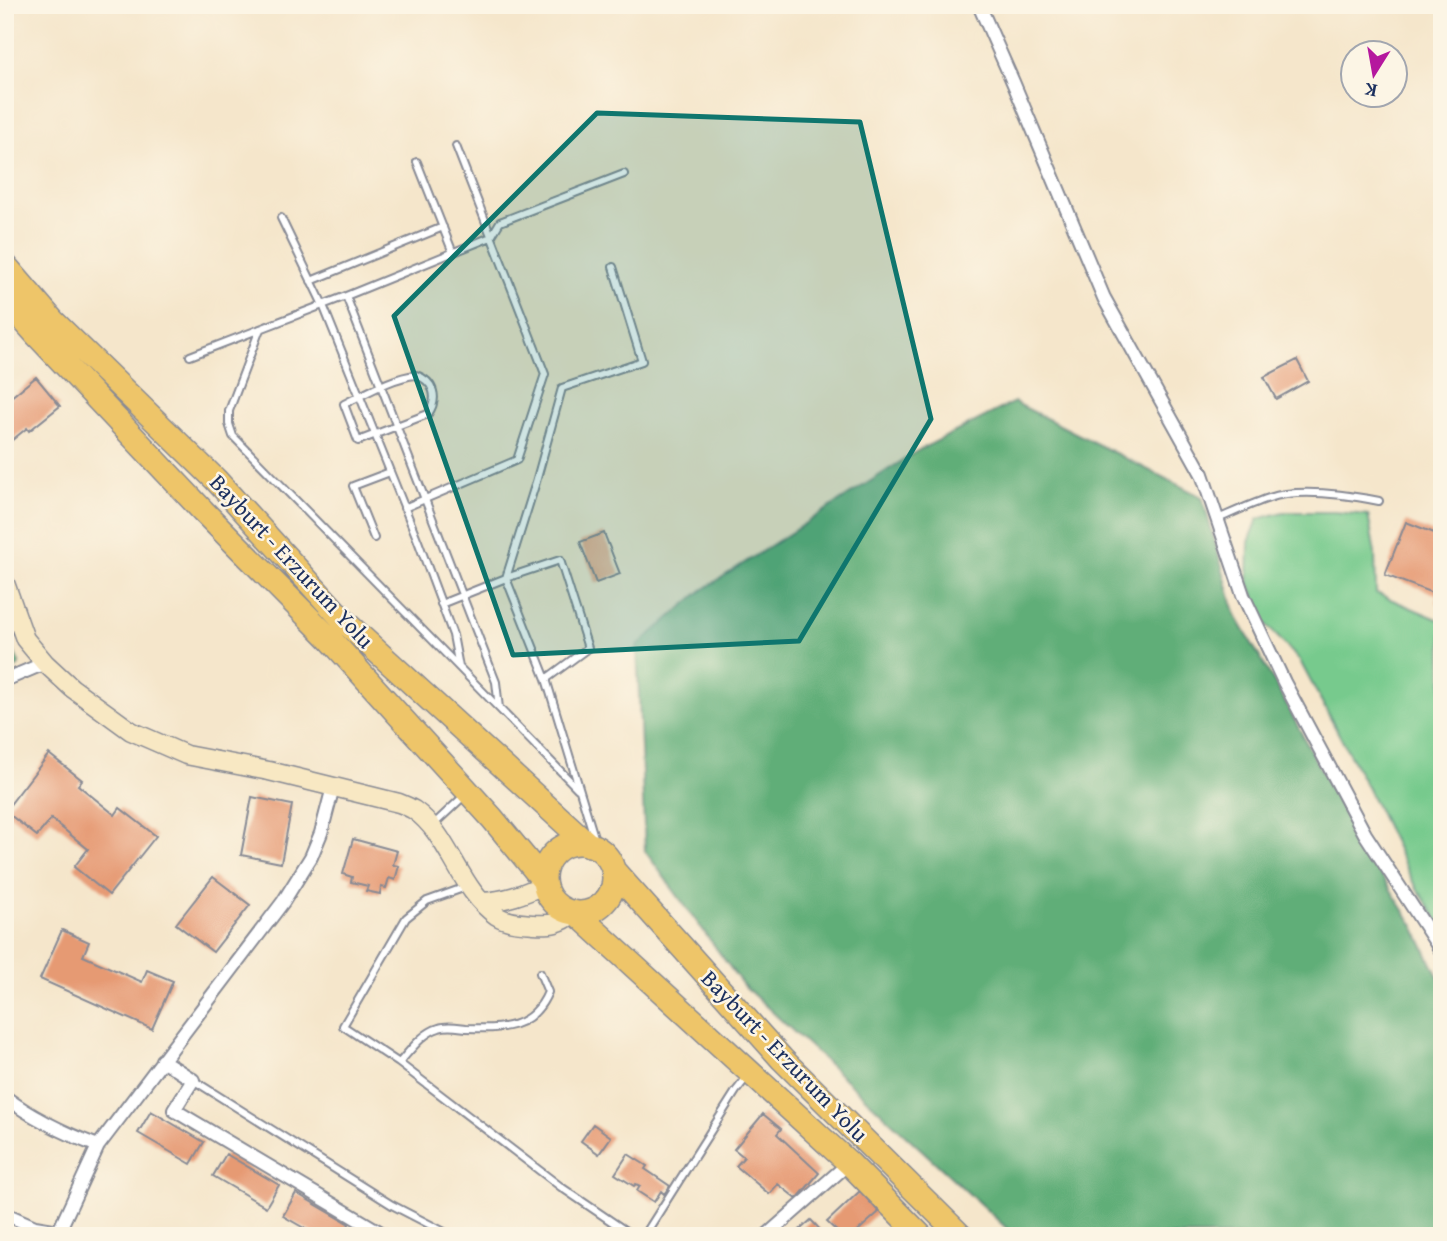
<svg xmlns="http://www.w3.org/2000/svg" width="1447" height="1241" font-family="'Gentium Book Plus',serif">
	<rect width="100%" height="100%" fill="#fcf5e5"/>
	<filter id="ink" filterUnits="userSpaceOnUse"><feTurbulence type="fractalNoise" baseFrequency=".0143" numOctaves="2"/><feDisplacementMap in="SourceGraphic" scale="14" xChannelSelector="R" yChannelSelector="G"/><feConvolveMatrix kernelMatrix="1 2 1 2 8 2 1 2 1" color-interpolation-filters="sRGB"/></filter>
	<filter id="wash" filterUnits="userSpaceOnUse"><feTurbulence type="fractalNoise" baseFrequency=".00686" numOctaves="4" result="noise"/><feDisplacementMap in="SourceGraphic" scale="28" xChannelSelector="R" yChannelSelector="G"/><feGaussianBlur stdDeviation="1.57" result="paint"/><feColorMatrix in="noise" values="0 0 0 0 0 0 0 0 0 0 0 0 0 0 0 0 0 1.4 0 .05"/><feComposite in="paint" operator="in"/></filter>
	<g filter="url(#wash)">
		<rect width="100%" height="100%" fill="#f5e6cb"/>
		<path fill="#77ca8d" stroke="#497c76" stroke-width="2" d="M1283 512H1334L1368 515 1375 553 1376 593 1442 621V927L1413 882 1368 789 1300 661 1263 621 1248 580 1249 542 1258 519Z
			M5 634 19 663 18 666 5 672Z"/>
		<path fill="#61ae78" stroke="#3e6e6b" stroke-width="2" d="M1014 402 1202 497 1236 616 1281 694 1350 826 1414 926 1442 985V1236H1015L743 985 645 851 637 646 701 591 917 451Z"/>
		<g id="blocks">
			<path fill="#e69a73" d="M1297 360 1308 381 1276 399 1264 377Z
				M36 377 60 406 29 431 27 428 5 446V402Z
				M1406 522 1442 536V610L1436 601 1438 595 1385 575Z
				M604 533 620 574 596 583 580 542Z
				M49 754 82 780 78 785 115 815 120 808 156 836 109 895 74 867 88 849 51 819 37 836 5 811Z
				M252 797 292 805 281 863 241 855Z
				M353 839 397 851 393 865 399 866 395 880 389 878 386 888 381 887 380 894 366 891 368 886 351 882 352 877 343 874Z
				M213 877 250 905 213 952 176 924Z
				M62 930 89 942 83 956 142 982 147 970 173 981 152 1029 40 979Z
				M151 1111 204 1142 191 1164 138 1133Z
				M763 1114 781 1129 777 1134 819 1173 797 1199 778 1184 769 1194 736 1166 744 1157 734 1149Z
				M593 1124 611 1137 599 1154 581 1141Z
				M226 1154 279 1185 266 1207 213 1176Z
				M628 1154 647 1166 645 1169 670 1186 664 1194 661 1191 654 1202 637 1191 640 1186 636 1184 634 1186 615 1174Z
				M860 1191 879 1212 852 1236H842L827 1222Z
				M296 1193 349 1224 342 1236H318L283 1216Z
				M811 1220 826 1236H793Z"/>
		</g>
	</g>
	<g filter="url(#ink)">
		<use href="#blocks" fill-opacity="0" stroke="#888a94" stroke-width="2"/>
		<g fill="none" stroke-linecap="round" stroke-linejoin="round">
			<defs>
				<path id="lane" d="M417 162 453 253
					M281 218 323 305 418 541 453 635 459 667
					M311 281 443 227
					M346 296 496 682 499 708
					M260 329 229 411V424L233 436 578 789
					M190 356 346 296 491 237 500 222 624 174
					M416 375C434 381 439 398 428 414L358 441 344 404C365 394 393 377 416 375Z
					M404 508 517 460 545 374 456 146
					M1218 519C1234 512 1251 504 1269 498 1298 488 1348 495 1379 501
					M374 538 353 486 390 472
					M441 604 506 578 560 560 588 648 546 679
					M432 826 465 795
					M595 840 546 679 506 578 536 482 562 388 642 361 613 267
					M466 887 427 901 406 918 343 1026 399 1063 561 1187 633 1236
					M399 1063C410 1051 422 1033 439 1028 447 1025 457 1027 466 1028 501 1029 532 1030 548 992L540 973
					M193 1080 392 1205 452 1236
					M644 1236 736 1091 747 1077"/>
				<path id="street" d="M979 5 1013 82 1104 298 1202 474 1243 595 1284 682 1365 834 1442 952
					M5 680 45 663
					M162 1060 193 1080 174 1110 386 1236
					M5 1097C34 1119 64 1133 98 1146
					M10 1216 35 1227 59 1231 98 1146 283 902 311 857 321 833 333 787
					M766 1236 849 1163"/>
				<path id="secondary" d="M5 583 25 639 45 663 72 688 131 731 186 755 269 771 399 803C404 805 409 807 414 810 450 835 459 890 497 916 508 923 522 923 534 924 551 925 561 924 574 913
					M482 902C505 901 524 894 545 884"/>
				<path id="highway" d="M5 265 53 321 216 480 346 623 589 845
					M5 299 37 335 203 511 330 639 492 818 544 881
					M544 878a35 35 0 1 1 70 0a35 35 0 1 1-70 0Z
					M614 871 782 1059 961 1236
					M576 913 849 1163 921 1236"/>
			</defs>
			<use href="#lane" stroke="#888a94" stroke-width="10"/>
			<use href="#street" stroke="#888a94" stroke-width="16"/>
			<use href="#secondary" stroke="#888a94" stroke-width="21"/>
			<use href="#highway" stroke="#888a94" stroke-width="26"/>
			<use href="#lane" stroke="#fff" stroke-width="6"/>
			<use href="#street" stroke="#fff" stroke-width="12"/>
			<use href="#secondary" stroke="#f8e8c3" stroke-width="18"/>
			<use href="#highway" stroke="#eec569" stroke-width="23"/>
		</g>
	</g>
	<path fill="#0f766e" fill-opacity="0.2" stroke="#0f766e" stroke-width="5" stroke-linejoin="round" d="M597 113 860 122 931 419 799 641 513 655 394 316Z"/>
	<g text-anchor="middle" stroke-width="5" stroke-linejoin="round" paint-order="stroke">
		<g font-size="23" fill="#1b2f5e" stroke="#fcf5e5">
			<text transform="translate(292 561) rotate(47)" y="8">Bayburt - Erzurum Yolu</text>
			<text transform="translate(785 1056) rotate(46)" y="8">Bayburt - Erzurum Yolu</text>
		</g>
	</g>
	<rect width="1447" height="1241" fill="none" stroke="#fcf5e5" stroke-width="28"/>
	<g transform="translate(1374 74) rotate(191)"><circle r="33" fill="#fcf5e5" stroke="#a2a6af" stroke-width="2"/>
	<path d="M0-5L12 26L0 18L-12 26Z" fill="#b5179e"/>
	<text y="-10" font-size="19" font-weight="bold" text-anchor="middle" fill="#1b2f5e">K</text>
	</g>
</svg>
